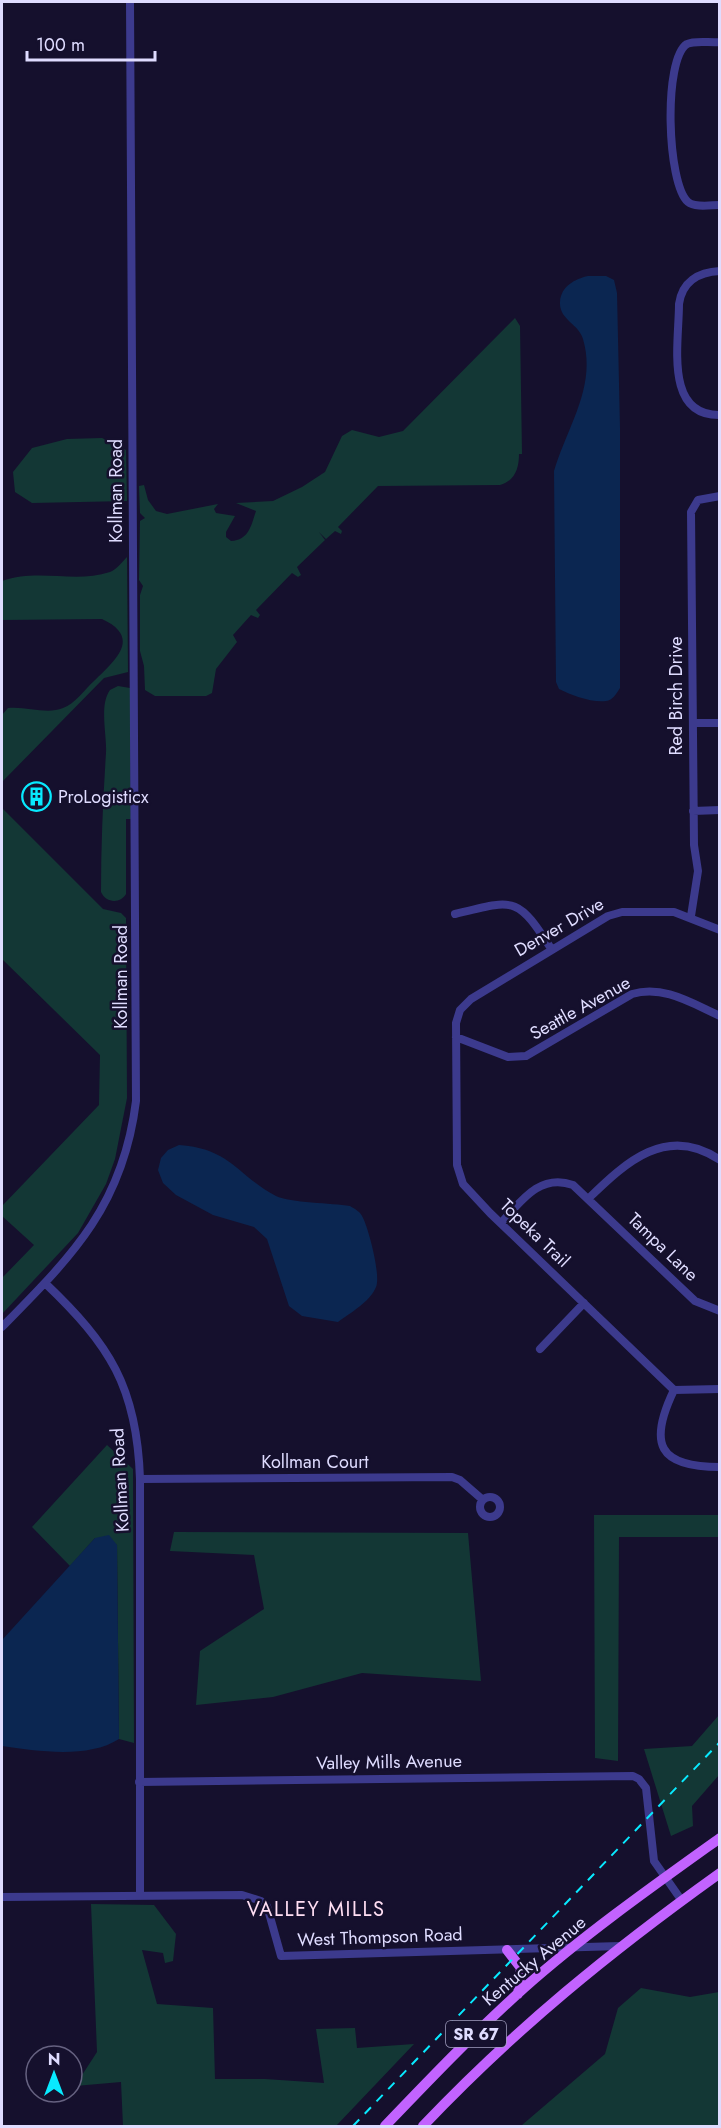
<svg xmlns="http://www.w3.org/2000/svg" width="721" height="2128" font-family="Jost,sans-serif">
	<rect width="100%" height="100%" fill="#15102d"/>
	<path fill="#133735" d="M515 318 520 326 522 454H519C519 468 515 481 500 485L378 486 338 527 342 531 341 534 335 531 326 539 319 532 325 540 297 567 301 575 298 577 292 573 256 610 260 615 258 618 251 615 233 635 237 642 216 669 212 693 206 696H155L145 690 144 666 140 651V595L143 586 139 580 140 521 145 518 140 513 139 486 144 485 148 500 156 511 167 514 218 504 214 509 216 513 235 516 226 532V537L231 541C249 540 251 526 256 511L236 503 273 501 302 487 325 472 342 436 352 430 379 437 403 431Z
		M102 438 126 450 127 501 32 503 15 492 13 472 32 448 67 439Z
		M127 557 128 672 104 678 2 782V715L8 708C26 706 47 715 63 708 75 704 85 689 94 681 114 661 143 638 102 619L2 620V581C40 568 74 584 110 572 116 570 122 562 127 557Z
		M118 686 130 688 131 819H126V894C120 904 106 903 101 892 101 845 103 799 106 753 107 735 99 705 110 690Z
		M2 808 103 909 121 913 126 918 127 1098 115 1159 106 1184 78 1233 2 1314V1278L34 1245 2 1216V1206L99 1105 100 1055 2 959Z
		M107 1445 133 1469 134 1743 119 1739 117 1545 95 1538 70 1566 32 1527Z
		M594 1515H719V1537H619L618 1761 595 1758Z
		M174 1532 468 1533 481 1681 362 1673 273 1697 196 1705 200 1651 264 1609 254 1555 170 1551Z
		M719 1715V1775L692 1806 693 1826 671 1836 644 1749 692 1746Z
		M91 1904 154 1905 176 1934 173 1961 165 1963 163 1953 142 1950 157 2004 213 2008 215 2079H265L324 2083 316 2029 355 2028 357 2048 414 2044 336 2126H123L121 2082 75 2086 97 2052Z
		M641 1988 690 1997 719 1992V2126L522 2125 605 2054 618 2008Z"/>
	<path fill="#0b2651" d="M588 276H606L614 280 617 293 620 428V688C616 694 613 700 606 701 592 703 571 695 559 689L556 682 554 471C567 427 597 386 583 339 579 324 559 320 560 302 561 286 575 279 588 276Z
		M179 1145C232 1149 236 1175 276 1196 290 1203 332 1203 350 1206 355 1209 361 1212 363 1218 369 1230 381 1276 376 1287 370 1302 350 1313 338 1322L302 1316 289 1306 267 1239 254 1227 213 1215 176 1195 163 1183 158 1170 161 1158 168 1150Z
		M109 1535 117 1545 119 1739C88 1759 37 1751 2 1746V1640L95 1538Z"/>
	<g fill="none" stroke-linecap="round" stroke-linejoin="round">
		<path stroke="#3c3a8d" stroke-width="8" d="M720 42C710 43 695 40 687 44 663 59 667 184 688 202 695 208 711 205 720 205
			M720 271C698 272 682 282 679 304 679 343 664 416 720 415
			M693 723H720
			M693 811 720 810
			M455 914C516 899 517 896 552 950
			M691 916 698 871 694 845 691 512 698 500 720 496
			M456 1037 508 1057 526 1056 632 994C664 985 691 1003 720 1016
			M589 1198C626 1162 667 1124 720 1160
			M501 1223C521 1201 540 1173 573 1185L695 1301 720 1311
			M45 1283C110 1345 137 1387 140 1479V1896
			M2 1327C72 1256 123 1206 136 1101L130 2
			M540 1349 584 1303
			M674 1390 490 1213 463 1184 457 1165 456 1023 460 1010 471 999 608 916 622 912H674L720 930
			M674 1390C648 1444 658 1467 720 1467
			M674 1390 720 1389
			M140 1479 452 1477 460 1480 483 1500
			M480 1507a10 10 0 1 1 20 0a10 10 0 1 1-20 0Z
			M139 1782 633 1776 639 1779 646 1788 654 1861 682 1901
			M2 1897 242 1895 261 1901 267 1906 281 1956 620 1946"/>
		<path stroke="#c263ff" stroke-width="10" d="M507 1950 521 1968 518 1994
			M385 2126C430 2079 475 2032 524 1988 585 1934 653 1886 720 1838
			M423 2126C515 2029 611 1951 720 1873"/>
		<path stroke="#08eaff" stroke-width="2" stroke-dasharray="9 8" stroke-linecap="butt" d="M353 2126 720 1742"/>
	</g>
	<defs>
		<symbol id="building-ring" viewBox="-11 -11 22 22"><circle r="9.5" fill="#15102d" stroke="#08eaff" stroke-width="1.5"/><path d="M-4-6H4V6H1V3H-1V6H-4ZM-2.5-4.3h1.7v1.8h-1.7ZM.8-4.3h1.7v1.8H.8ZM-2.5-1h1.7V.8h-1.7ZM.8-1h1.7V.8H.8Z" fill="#08eaff"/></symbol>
	</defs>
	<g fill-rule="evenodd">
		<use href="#building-ring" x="20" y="780" width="33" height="33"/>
	</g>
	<g text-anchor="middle" stroke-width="5" stroke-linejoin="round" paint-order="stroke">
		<rect fill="#15102d" stroke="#a29fc0" stroke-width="1.5" x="446" y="2021" width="60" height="26" rx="4.5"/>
		<g font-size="16" font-weight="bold" fill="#dfdcff">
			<text x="476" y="2040">SR 67</text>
		</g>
		<g font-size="18" fill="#dfdcff" stroke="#15102d">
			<text transform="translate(116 491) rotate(-90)" y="6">Kollman Road</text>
			<text transform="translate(676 696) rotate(-90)" y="6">Red Birch Drive</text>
			<text transform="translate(559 927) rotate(-30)" y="6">Denver Drive</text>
			<text transform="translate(121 977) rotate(-90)" y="6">Kollman Road</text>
			<text transform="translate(580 1008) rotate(-29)" y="6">Seattle Avenue</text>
			<text transform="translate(535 1233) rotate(44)" y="6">Topeka Trail</text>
			<text transform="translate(663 1247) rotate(44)" y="6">Tampa Lane</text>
			<text x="315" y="1468">Kollman Court</text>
			<text transform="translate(120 1480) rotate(-93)" y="6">Kollman Road</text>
			<text transform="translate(389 1762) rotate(-1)" y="6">Valley Mills Avenue</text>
			<text transform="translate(380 1937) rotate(-2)" y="6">West Thompson Road</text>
			<text transform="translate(534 1961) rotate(-40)" y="6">Kentucky Avenue</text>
		</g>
		<g font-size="18" fill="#dfdcff" stroke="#15102d" text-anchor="start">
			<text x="58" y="803">ProLogisticx</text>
		</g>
		<g font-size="20" letter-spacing="1.5" fill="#ffdef3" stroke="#15102d">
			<text x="316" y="1916">VALLEY MILLS</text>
		</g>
	</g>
	<rect width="721" height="2128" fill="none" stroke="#dfdcff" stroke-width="6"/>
	<g transform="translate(54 2074)"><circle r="28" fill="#15102d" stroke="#666281" stroke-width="1.5"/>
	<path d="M0-4.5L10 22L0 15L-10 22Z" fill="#08eaff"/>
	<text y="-9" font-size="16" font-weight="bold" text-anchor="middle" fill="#dfdcff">N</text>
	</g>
	<path d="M27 51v9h128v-9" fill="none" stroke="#dfdcff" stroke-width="3"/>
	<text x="36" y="51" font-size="18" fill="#dfdcff" stroke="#15102d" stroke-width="4.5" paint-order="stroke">100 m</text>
</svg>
